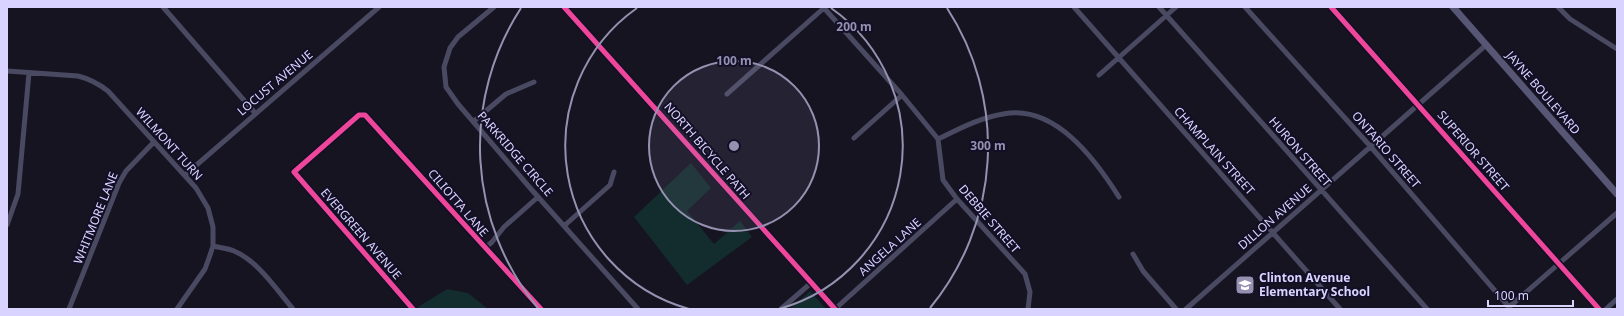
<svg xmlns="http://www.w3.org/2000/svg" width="1624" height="316" font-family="'Noto Sans',sans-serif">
	<rect width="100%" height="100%" fill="#161421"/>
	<path fill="#132c2d" d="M691 163 711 188 687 211 714 244 740 221 752 237 687 285 634 217Z
		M447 289 468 293 488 309H419L418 307Z
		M810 291 826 309H790Z"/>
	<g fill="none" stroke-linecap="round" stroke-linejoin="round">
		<path stroke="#4a4962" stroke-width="5" d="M163 7 255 113
			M494 7 458 37 450 48 444 67 446 87 458 104 531 189 638 309
			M1074 7 1340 309
			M1159 7 1427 309
			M1245 7 1371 147 1509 307
			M1331 7 1599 309
			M1558 7 1570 19 1617 49
			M824 8 902 95 938 139
			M7 71 78 76C90 79 99 84 108 91L196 188 208 208 213 227V246L209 258 205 269 177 309
			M1099 75 1176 7
			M727 94 825 7
			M474 121 506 94 534 82
			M854 138 902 95
			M938 139C959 129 979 118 1003 114 1055 104 1095 159 1119 197
			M938 139 943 180 957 199 1025 274 1030 292 1028 309
			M185 175 379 7
			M7 225 18 194 29 73
			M564 226 610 185 614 172
			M213 246C220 248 227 248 234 251 258 261 276 289 293 309
			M485 248 492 242 504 227 538 197
			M1133 254 1143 271 1176 309
			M1508 308 1617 213
			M69 309 119 183 126 171 153 143
			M413 309 294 172 359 115H365L541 309
			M781 309 811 283
			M835 309 957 199
			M1186 309 1486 45
			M1606 309 1617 299"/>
		<path stroke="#575674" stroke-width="7" d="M564 7 835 309
			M1453 7 1617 194"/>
		<defs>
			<path id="cycleway" d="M564 7 835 309
				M1331 7 1599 309
				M413 309 294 172 359 115H365L541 309"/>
		</defs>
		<use href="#cycleway" stroke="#130f26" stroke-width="8"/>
		<use href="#cycleway" stroke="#ed469a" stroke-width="5"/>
	</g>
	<circle cx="734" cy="146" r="85" fill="#9591b1" fill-opacity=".12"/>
	<g fill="none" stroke="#9591b1" stroke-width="2">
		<circle cx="734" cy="146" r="85"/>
		<path d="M689 309A169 169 0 0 1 637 8M831 8A169 169 0 0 1 779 309"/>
		<path d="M538 308A254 254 0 0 1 521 8M947 8A254 254 0 0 1 930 308"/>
	</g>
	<defs>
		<symbol id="school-square" viewBox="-11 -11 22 22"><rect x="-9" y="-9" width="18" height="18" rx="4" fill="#9591b1" stroke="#130f26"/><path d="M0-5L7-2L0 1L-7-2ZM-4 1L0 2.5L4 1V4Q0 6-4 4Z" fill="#fff"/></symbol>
	</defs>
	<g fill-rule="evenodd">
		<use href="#school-square" x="1234" y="274" width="22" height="22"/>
	</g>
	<g text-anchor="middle" stroke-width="4" stroke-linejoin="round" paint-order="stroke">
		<g font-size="12" fill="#d9d4ff" stroke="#130f26">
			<text transform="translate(275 83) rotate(-40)" y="4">LOCUST AVENUE</text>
			<text transform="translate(1543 93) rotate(49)" y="4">JAYNE BOULEVARD</text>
			<text transform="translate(169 144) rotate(48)" y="4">WILMONT TURN</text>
			<text transform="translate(1386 150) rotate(49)" y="4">ONTARIO STREET</text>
			<text transform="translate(707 151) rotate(49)" y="4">NORTH BICYCLE PATH</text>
			<text transform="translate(1214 151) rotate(48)" y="4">CHAMPLAIN STREET</text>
			<text transform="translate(1473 151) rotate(49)" y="4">SUPERIOR STREET</text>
			<text transform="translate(1300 152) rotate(49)" y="4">HURON STREET</text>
			<text transform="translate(515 154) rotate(49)" y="4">PARKRIDGE CIRCLE</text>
			<text transform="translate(458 203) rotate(49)" y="4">CILIOTTA LANE</text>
			<text transform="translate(1275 217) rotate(-41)" y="4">DILLON AVENUE</text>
			<text transform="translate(96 218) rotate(-68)" y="4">WHITMORE LANE</text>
			<text transform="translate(989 219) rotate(49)" y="4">DEBBIE STREET</text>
			<text transform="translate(361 234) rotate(49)" y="4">EVERGREEN AVENUE</text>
			<text transform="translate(890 247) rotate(-42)" y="4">ANGELA LANE</text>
		</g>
		<g font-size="12" font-weight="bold" fill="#d9d4ff" stroke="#130f26" text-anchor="start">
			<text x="1259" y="282">Clinton Avenue<tspan x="1259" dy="14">Elementary School</tspan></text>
		</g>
	</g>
	<circle cx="734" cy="146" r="6" fill="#9591b1" stroke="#130f26" stroke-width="2"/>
	<g font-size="12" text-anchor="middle" font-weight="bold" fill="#9591b1" stroke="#130f26" stroke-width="4" stroke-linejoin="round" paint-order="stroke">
		<text x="854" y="31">200 m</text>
		<text x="734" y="65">100 m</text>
		<text x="988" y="150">300 m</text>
	</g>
	<rect width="1624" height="316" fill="none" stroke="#d9d4ff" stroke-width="16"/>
	<path d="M1488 300v6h85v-6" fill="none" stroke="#d9d4ff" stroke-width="2"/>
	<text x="1494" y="300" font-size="12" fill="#d9d4ff" stroke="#130f26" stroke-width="3" paint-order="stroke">100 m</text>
</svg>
